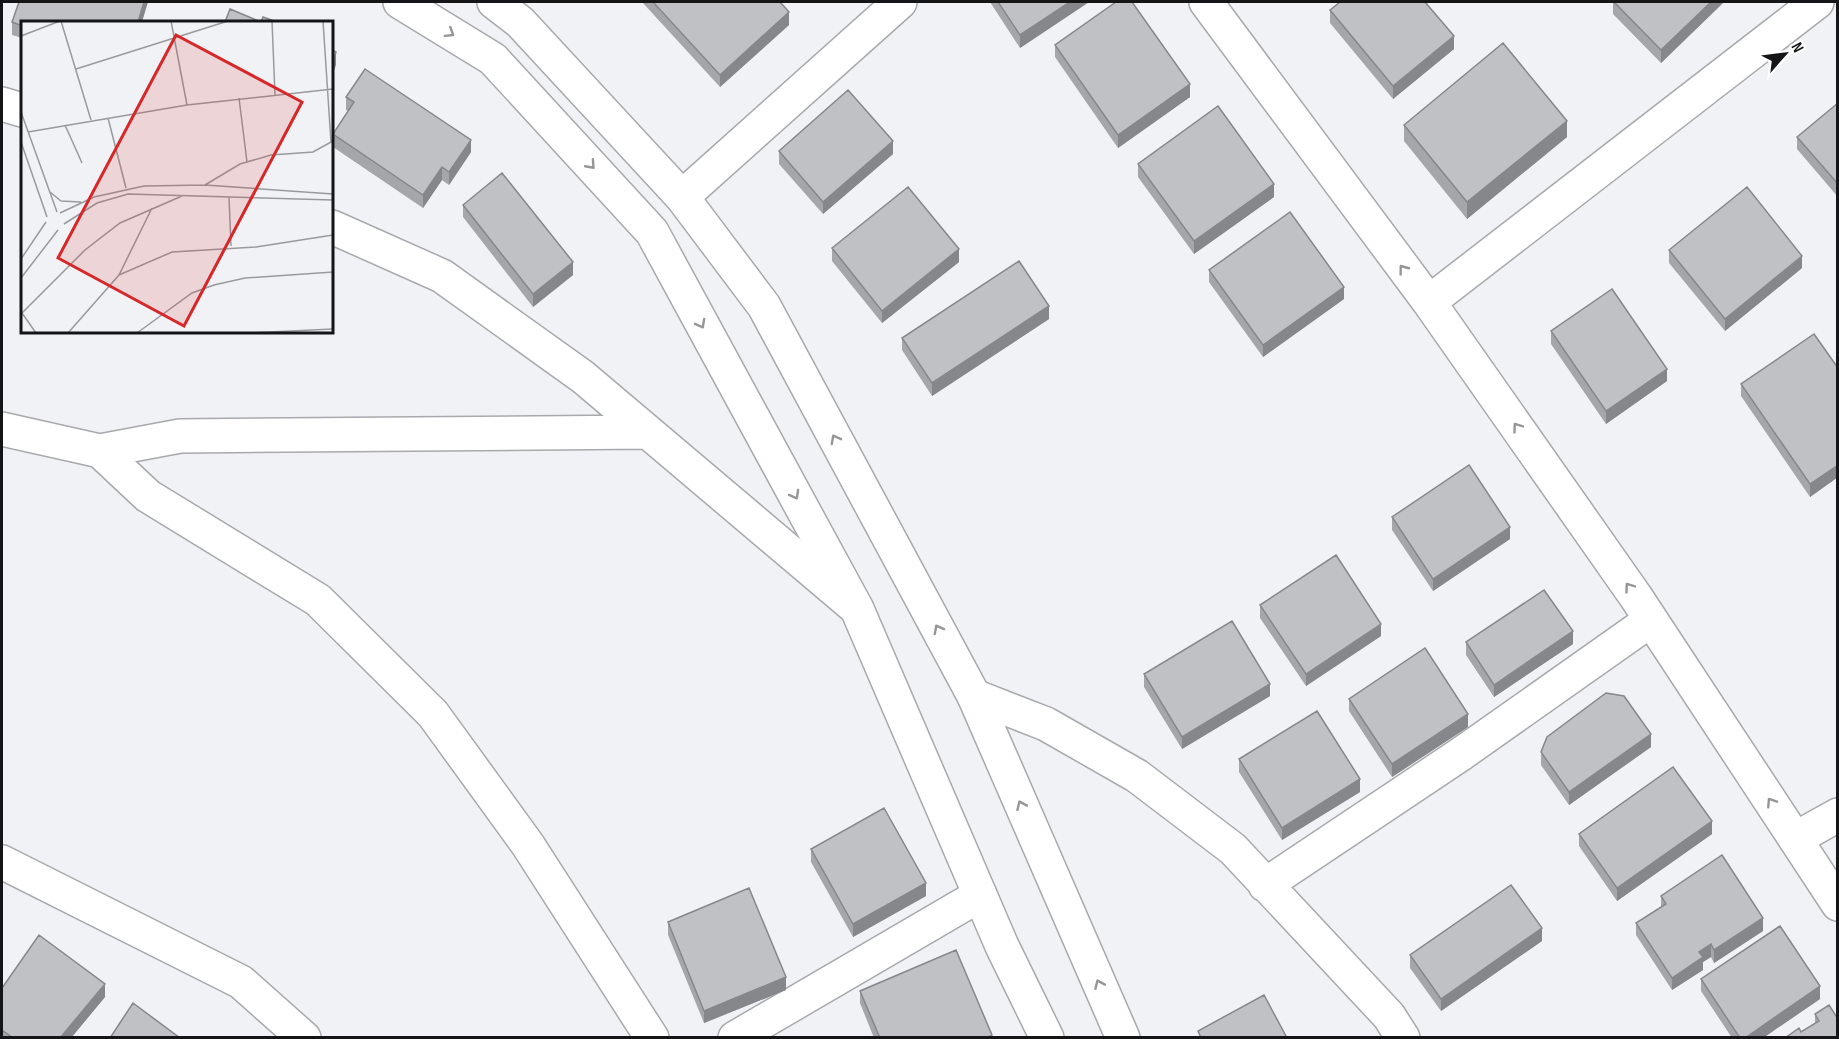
<svg xmlns="http://www.w3.org/2000/svg" width="1839" height="1039" font-family="'Sofia Sans Condensed',sans-serif">
	<rect width="100%" height="100%" fill="#f1f2f6"/>
	<g fill="none" stroke-linecap="round" stroke-linejoin="round">
		<defs>
			<path id="minor" d="M1206 2 1429 302 1636 597 1838 904
				M2 104 22 110
				M682 197 900 2
				M332 227 442 276 583 377 856 608
				M1429 302 1817 2
				M2 429 100 451 180 436 648 432
				M100 451 148 496 318 600 433 714 528 845 652 1038
				M974 696 1046 724 1137 776 1233 849 1389 1016 1403 1038
				M1795 839 1838 815
				M2 862 241 982 304 1038
				M1265 885 1461 754 1651 620
				M735 1038 980 895"/>
			<path id="major" d="M400 2 493 59 652 232 857 609 1002 946 1047 1038
				M494 2 520 22 682 197 764 306 974 696 1123 1038"/>
		</defs>
		<use href="#minor" stroke="#a8a9ad" stroke-width="36"/>
		<use href="#major" stroke="#a8a9ad" stroke-width="36"/>
		<use href="#minor" stroke="#fff" stroke-width="33"/>
		<use href="#major" stroke="#fff" stroke-width="33"/>
	</g>
	<path fill="#a5a6a9" d="M642 2H780L789 25 720 87Z
		M990 2H1089L1020 48Z
		M1613 2H1724L1661 63 1613 14Z
		M1330 10 1454 49 1393 99 1330 23Z
		M12 22H22V38L12 35Z
		M1055 45 1190 97 1118 148 1055 57Z
		M346 97 471 152 449 185 442 180 423 208 333 147V134L348 111 346 110Z
		M1838 103V197L1797 149V137Z
		M1404 125 1567 137 1467 219 1404 141Z
		M779 151 893 154 823 214 779 164Z
		M1138 164 1274 197 1194 254 1138 177Z
		M463 205 573 275 533 307 463 217Z
		M832 248 959 262 882 323 832 261Z
		M1669 250 1802 268 1725 331 1669 263Z
		M1209 270 1344 299 1263 357 1209 282Z
		M1049 319 932 396 902 350V338Z
		M1551 331 1667 381 1606 424 1551 344Z
		M1838 368V477L1810 497 1741 396V384Z
		M1392 517 1510 539 1433 591 1392 530Z
		M1260 605 1381 636 1306 686 1260 618Z
		M1466 642 1573 644 1494 697 1466 655Z
		M1144 674 1270 696 1182 749 1144 687Z
		M1349 699 1468 727 1392 777 1349 711Z
		M1651 747 1569 805 1541 765V752Z
		M1239 759 1360 792 1282 840 1239 772Z
		M1579 834H1712L1617 901 1579 846Z
		M811 849 926 896 853 937 811 862Z
		M1661 896 1763 931 1714 963 1711 957 1703 962V970L1672 990 1636 935V923L1661 907Z
		M668 922 786 990 704 1023 668 935Z
		M1542 941 1441 1011 1410 968V955Z
		M1701 979 1820 999 1763 1038H1732L1701 991Z
		M2 988 105 997 71 1038H2Z
		M860 991 992 1038H874L860 1003Z
		M1815 1014 1838 1019 1801 1032 1815 1024Z"/>
	<path fill="#86878a" d="M144 2H148L142 22H138Z
		M1070 2H1089L1020 48V35Z
		M1711 2H1724L1661 63V50Z
		M789 12V25L720 87V75Z
		M1454 36V49L1393 99V86Z
		M336 52V65L332 76V64Z
		M1190 84V97L1118 148V135Z
		M1567 121V137L1467 219V202Z
		M471 140V152L449 185V172Z
		M893 141V154L823 214V202Z
		M442 167V180L423 208V195Z
		M1274 184V197L1194 254V241Z
		M959 249V262L882 323V311Z
		M1802 256V268L1725 331V319Z
		M573 262V275L533 307V294Z
		M1344 287V299L1263 357V345Z
		M1049 306V319L932 396V383Z
		M1667 369V381L1606 424V411Z
		M1838 465V477L1810 497V484Z
		M1510 527V539L1433 591V579Z
		M1381 624V636L1306 686V674Z
		M1573 631V644L1494 697V685Z
		M1270 684V696L1182 749V737Z
		M1468 714V727L1392 777V764Z
		M1651 734V747L1569 805V792Z
		M1360 779V792L1282 840V828Z
		M1712 821V834L1617 901V888Z
		M926 883V896L853 937V924Z
		M1763 918V931L1714 963V950Z
		M1542 928V941L1441 1011V999Z
		M1711 944V957L1703 962V970L1672 990V978L1699 952Z
		M786 977V990L704 1023V1011Z
		M105 984V997L71 1038H60Z
		M1820 986V999L1763 1038H1745Z"/>
	<path fill="#c0c1c5" stroke="#86878a" stroke-width="1.5" d="M19 2H144L138 22H22V26L12 22Z
		M653 2H780L789 12 720 75Z
		M998 2H1070L1020 35Z
		M1116 2H1132L1190 84 1118 135 1055 45Z
		M1340 2H1425L1454 36 1393 86 1330 10Z
		M1614 2H1711L1661 50Z
		M230 9 261 22 263 17 277 22H225Z
		M1503 43 1567 121 1467 202 1404 125Z
		M332 50 336 52 332 64Z
		M365 69 471 140 449 172 442 167 423 195 333 134 354 102 346 97Z
		M848 90 893 141 823 202 779 151Z
		M1838 103V184L1797 137Z
		M1218 106 1274 184 1194 241 1138 164Z
		M502 173 573 262 533 294 463 205Z
		M908 187 959 249 882 311 832 248Z
		M1747 187 1802 256 1725 319 1669 250Z
		M1290 212 1344 287 1263 345 1209 270Z
		M1019 261 1049 306 932 383 902 338Z
		M1612 289 1667 369 1606 411 1551 331Z
		M1814 334 1838 368V465L1810 484 1741 384Z
		M1469 465 1510 527 1433 579 1392 517Z
		M1336 555 1381 624 1306 674 1260 605Z
		M1544 590 1573 631 1494 685 1466 642Z
		M1232 621 1270 684 1182 737 1144 674Z
		M1425 648 1468 714 1392 764 1349 699Z
		M1606 693 1624 696 1651 734 1569 792 1541 752 1547 737Z
		M1317 711 1360 779 1282 828 1239 759Z
		M1673 767 1712 821 1617 888 1579 834Z
		M884 808 926 883 853 924 811 849Z
		M1722 855 1763 918 1714 950 1711 944 1699 952 1703 957 1672 978 1636 923 1666 904 1661 896Z
		M1511 885 1542 928 1441 999 1410 955Z
		M749 888 786 977 704 1011 668 922Z
		M1780 926 1820 986 1745 1038H1740L1701 979Z
		M39 935 105 984 60 1038H13L2 1030V988Z
		M956 950 992 1035 987 1038H880L860 991Z
		M1264 995 1287 1038H1201L1198 1031Z
		M133 1003 180 1038H110Z
		M1829 1005 1838 1019V1038H1785L1799 1028 1801 1032 1819 1021 1815 1014Z"/>
	<defs><path id="oneway-chevron" d="M-2-3.5L2.5 0L-2 3.5" fill="none" stroke-width="1.6" stroke-linecap="round" stroke-linejoin="round" transform="scale(1.5)"/></defs>
	<g stroke="#969697">
		<use href="#oneway-chevron" transform="translate(450 33) rotate(32)"/>
		<use href="#oneway-chevron" transform="translate(591 165) rotate(48)"/>
		<use href="#oneway-chevron" transform="translate(1403 269) rotate(-127)"/>
		<use href="#oneway-chevron" transform="translate(701 324) rotate(62)"/>
		<use href="#oneway-chevron" transform="translate(1517 427) rotate(-125)"/>
		<use href="#oneway-chevron" transform="translate(835 439) rotate(-118)"/>
		<use href="#oneway-chevron" transform="translate(795 495) rotate(61)"/>
		<use href="#oneway-chevron" transform="translate(1629 587) rotate(-125)"/>
		<use href="#oneway-chevron" transform="translate(938 629) rotate(-118)"/>
		<use href="#oneway-chevron" transform="translate(1771 802) rotate(-123)"/>
		<use href="#oneway-chevron" transform="translate(1021 805) rotate(-114)"/>
		<use href="#oneway-chevron" transform="translate(1099 984) rotate(-114)"/>
	</g>
	<g transform="translate(21 21)">
		<rect width="312" height="312" fill="#f1f2f6"/>
		<path fill="none" stroke="#999a9d" stroke-width="1.5" d="M40 0 70 99M150 0 166 84M251 0 254 74M302 0 310 121M0 15 39 0M55 48 207 0M218 77 226 141M0 91 36 191M87 97 105 167M44 104 61 142M7 111 166 84 312 68M0 121 26 196M184 164 219 143 250 134 292 131 312 120M29 171 40 180 60 181M208 176 210 225M39 192 73 176 123 165 184 164 312 173M43 203 76 182 107 173 312 179M0 238 25 201M98 254 151 231 235 226 312 214M0 257 37 209M1 292 15 312M0 293 64 229 99 202 161 175M47 312 98 254 131 187M116 312 171 272 193 264 224 257 312 251M226 312 312 308"/>
		<path fill="#d62828" fill-opacity="0.15" stroke="#d62828" stroke-width="3" d="M155 14 281 81 163 305 37 237Z"/>
		<rect width="312" height="312" fill="none" stroke="#151517" stroke-width="3"/>
	</g>
	<rect width="1839" height="1039" fill="none" stroke="#151517" stroke-width="6"/>
	<g transform="translate(1785 54) rotate(62)" stroke="#ffffff" stroke-width="4.5" paint-order="stroke">
	<path d="M0-4.5L10 22L0 15L-10 22Z" fill="#151517"/>
	<text y="-9" font-size="16" font-weight="bold" text-anchor="middle" fill="#151517">N</text>
	</g>
</svg>
